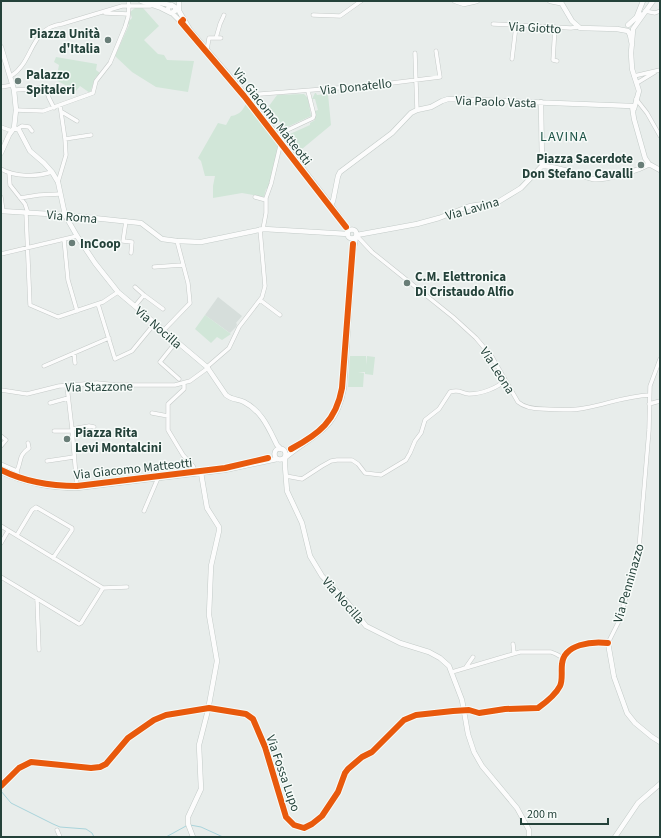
<svg xmlns="http://www.w3.org/2000/svg" width="661" height="838" font-family="'Source Sans 3',sans-serif">
	<rect width="100%" height="100%" fill="#e8edeb"/>
	<path fill="#d6dedb" d="M218 297 242 316 236 323 237 324 236 327 230 333 205 315Z"/>
	<path fill="#d1e6d8" d="M135 8H143L159 26 144 40 158 54 164 55 167 60 194 61 188 92 156 87 132 72 115 56 129 25 127 23 132 18 130 12Z
		M56 57 97 64 96 70 100 73 95 78 90 93 80 86 76 91 56 80 59 65 54 62Z
		M315 93H316L317 95 328 94 331 125 296 154 284 139V136L289 132 290 134 310 125V123L315 120V111L318 110 315 99H312Z
		M304 94 308 98 311 116 283 129 277 116 271 110 269 106 277 95Z
		M247 101 278 143 276 162 270 187 266 189 264 197 242 193 213 198V186L215 176H205L201 161 198 158 218 123 226 125 231 116C240 115 244 109 247 101Z
		M205 315 231 334 222 340 217 337 211 343 195 329Z
		M350 356H366V365L367 356 375 357 373 375 365 374V372H358L364 373 363 387H348Z"/>
	<g fill="none" stroke-linecap="round" stroke-linejoin="round">
		<path stroke="#a9d4db" stroke-width="1" d="M1 791 11 803 53 824 60 827 86 829 92 833 94 837
			M190 825 201 827 223 837
			M166 837 186 826"/>
		<defs>
			<path id="street" d="M645 11 655 13 660 11
				M105 13 128 14
				M313 15 340 16 361 1
				M493 24 571 28 578 27
				M555 27 553 60 557 61
				M216 38 220 24 224 15
				M207 50 209 38H221
				M415 53 417 110
				M512 59 516 26
				M11 76C34 62 29 28 62 24L122 6H150L153 5
				M634 76 660 70
				M637 83 655 72
				M1 87 13 85
				M14 90 33 89 45 86 49 98 54 108
				M246 95 376 85 440 77 436 51
				M636 99 647 113 660 136
				M16 110 43 111 93 93 96 81 110 63 125 27 128 17 129 6 128 1
				M62 112 77 121
				M1 127 12 131
				M17 129 22 126 29 127 32 131
				M277 135 313 118 314 115 308 91
				M65 139 91 135
				M1 169C15 177 36 177 52 172
				M9 173 10 185 25 204 28 213
				M58 182 66 155 65 139 60 105
				M1 197 3 211
				M255 197 266 200
				M20 198 39 195 60 194
				M26 213 30 305 58 317 103 302 118 292
				M126 221 123 241 132 242 131 253
				M263 229 266 213V198L271 184 280 146 283 143
				M357 236 372 252 453 317 476 338 492 357 518 402C525 408 535 409 544 409 558 410 572 411 585 408 607 404 627 396 649 395
				M64 239 68 280 77 311
				M1 254 77 236
				M154 267 182 265
				M135 287 144 295
				M260 300 280 315
				M98 304 115 359 132 351 155 323
				M135 306 144 295 163 309
				M163 331 190 303 188 283 177 241
				M176 342 160 362 179 379
				M74 353 75 363
				M44 366 109 338
				M207 367 229 348 239 327 262 297 265 286 260 229
				M184 384V389L168 404V430L183 455 193 466 196 473
				M67 386 72 429 77 488
				M1 390 27 394 59 386 97 383 117 385H175L190 381 208 368
				M50 403 68 398
				M649 404 660 401
				M152 413 168 416
				M72 429 89 426 94 427
				M54 431H72
				M1 436 6 440 1 446
				M47 461 74 457
				M1 464 17 471 18 479
				M17 471C22 460 18 456 29 448L28 443
				M286 476 302 479 322 466 331 461 337 460H352L358 464 365 473 381 475 406 460 410 453 415 441 421 433 425 420 439 409 450 392C460 389 461 393 469 394 481 394 498 388 505 380
				M144 511 158 478
				M1 526 103 588 127 587
				M17 535 32 510 36 507 72 528V530L53 558
				M1 543 8 531
				M1 577 79 624 81 623 103 588
				M37 599 39 650
				M608 643 620 619 639 548 649 430 650 386 660 359
				M513 644 514 653
				M466 667 473 657
				M452 672 520 652H551L556 654 563 658
				M57 830 60 837"/>
			<path id="secondary" d="M141 1 161 8 171 13 175 11V7L172 5 169 6 168 9V11
				M151 1 170 5
				M455 1 464 4 477 1
				M550 1 560 3
				M560 3 562 4 572 21 580 28 617 29 628 31 630 35 632 45
				M175 9 179 11 190 30 246 95 331 205 342 220 348 232
				M179 11V2
				M172 13 184 25
				M637 16 643 1
				M628 25 640 14
				M633 29 653 1
				M633 30 631 53 632 69 639 91 634 109
				M1 47 14 90 16 110 14 128 9 135 1 153
				M541 102 542 166
				M14 128 19 130 30 151 44 163 52 172 58 182 65 215 77 236 95 263 118 292 207 367 226 395C232 400 238 399 244 402 262 411 269 429 277 445L281 449
				M331 205 333 201 338 176 340 172 392 133 411 113 417 110 431 107 442 101 448 99 632 106 634 119 645 158 649 164 660 170
				M1 211 65 215 141 223 162 239 177 241 201 242 264 229 348 234
				M347.5 234a4.5 4.5 0 1 1 9 0a4.5 4.5 0 1 1-9 0Z
				M357 235 417 224 439 218 470 206 498 202 521 188 542 166C560 166 576 175 593 179 602 181 641 170 649 164
				M274.5 454a5.5 5.5 0 1 1 11 0a5.5 5.5 0 1 1-11 0Z
				M285 457V466L287 491 302 523 310 556 322 576 347 602 366 626 400 643 429 652 440 658 449 666 462 700 468 734 474 752 482 766 517 808 529 830V837
				M286 457C315 433 336 431 344 388L353 253 356 237
				M1 472C25 483 50 488 77 488L225 470 277 459
				M1 786 19 768 31 762 91 768 100 767 106 764 128 738 154 720 166 715 209 708 246 714 253 719 265 747 286 817 294 825 304 828 312 824 322 816 338 792 345 773 348 769 362 757 372 752 404 720 416 715 453 711 469 710 479 713 505 709 538 708C545 703 556 694 560 686 563 680 561 671 562 664 564 644 592 641 608 643L614 677 627 713 635 723 652 737 660 742
				M193 837 188 824V817L201 789 199 745 208 710 217 661 209 615 211 566 219 531V527L207 508 201 473
				M615 837 638 803 660 784"/>
		</defs>
		<use href="#street" stroke="#c5cac8" stroke-width="4.5"/>
		<use href="#secondary" stroke="#c3cbc8" stroke-width="5.5"/>
		<use href="#street" stroke="#fcfcfc" stroke-width="3.5"/>
		<use href="#secondary" stroke="#fcfcfc" stroke-width="4.5"/>
		<defs>
			<path id="cycleway" d="M183 20 181 22 244 96 346 227
				M291 449C319 434 336 421 342 388L353 244
				M1 470C25 482 50 486 77 486L225 468 268 458
				M1 786 19 768 31 762 91 768 100 767 106 764 128 738 154 720 166 715 209 708 246 714 253 719 265 747 286 817 294 825 304 828 312 824 322 816 338 792 345 773 348 769 362 757 372 752 404 720 416 715 453 711 469 710 479 713 505 709 538 708C545 703 556 694 560 686 563 680 561 671 562 664 564 644 592 641 608 643"/>
		</defs>
		<use href="#cycleway" stroke="#f7fbf9" stroke-width="8"/>
		<use href="#cycleway" stroke="#e8590c" stroke-width="6"/>
	</g>
	<g fill="#697e78" stroke="#f7fbf9" stroke-width="1.5">
		<circle cx="108" cy="40" r="4"/>
		<circle cx="18" cy="81" r="4"/>
		<circle cx="641" cy="165" r="4"/>
		<circle cx="72" cy="243" r="4"/>
		<circle cx="407" cy="283" r="4"/>
		<circle cx="67" cy="439" r="4"/>
	</g>
	<g text-anchor="middle" stroke-width="3" stroke-linejoin="round" paint-order="stroke">
		<g font-size="13" fill="#24423a" stroke="#f7fbf9">
			<text transform="translate(535 27) rotate(3)" y="5">Via Giotto</text>
			<text transform="translate(356 86) rotate(-6)" y="5">Via Donatello</text>
			<text transform="translate(496 101) rotate(2)" y="5">Via Paolo Vasta</text>
			<text transform="translate(273 116) rotate(52)" y="5">Via Giacomo Matteotti</text>
			<text transform="translate(472 208) rotate(-16)" y="5">Via Lavina</text>
			<text transform="translate(72 216) rotate(5)" y="5">Via Roma</text>
			<text transform="translate(159 327) rotate(41)" y="5">Via Nocilla</text>
			<text transform="translate(498 370) rotate(57)" y="5">Via Leona</text>
			<text transform="translate(99 386) rotate(-1)" y="5">Via Stazzone</text>
			<text transform="translate(133 468) rotate(-6)" y="5">Via Giacomo Matteotti</text>
			<text transform="translate(628 583) rotate(-74)" y="5">Via Penninazzo</text>
			<text transform="translate(344 600) rotate(49)" y="5">Via Nocilla</text>
			<text transform="translate(284 773) rotate(71)" y="5">Via Fossa Lupo</text>
		</g>
		<g font-size="13" font-weight="bold" fill="#24423a" stroke="#f7fbf9" text-anchor="start">
			<text x="100" y="38" text-anchor="end">Piazza Unità<tspan x="100" dy="15">d'Italia</tspan></text>
			<text x="26" y="79">Palazzo<tspan x="26" dy="15">Spitaleri</tspan></text>
			<text x="633" y="163" text-anchor="end">Piazza Sacerdote<tspan x="633" dy="15">Don Stefano Cavalli</tspan></text>
			<text x="80" y="248">InCoop</text>
			<text x="415" y="281">C.M. Elettronica<tspan x="415" dy="15">Di Cristaudo Alfio</tspan></text>
			<text x="75" y="437">Piazza Rita<tspan x="75" dy="15">Levi Montalcini</tspan></text>
		</g>
		<g font-size="14" letter-spacing="1" fill="#1f5548" stroke="#f7fbf9">
			<text x="564" y="141">LAVINA</text>
		</g>
	</g>
	<rect width="661" height="838" fill="none" stroke="#24423a" stroke-width="4"/>
	<path d="M521 818v6h87v-6" fill="none" stroke="#24423a" stroke-width="2"/>
	<text x="527" y="818" font-size="12" fill="#24423a" stroke="#f7fbf9" stroke-width="3" paint-order="stroke">200 m</text>
</svg>
